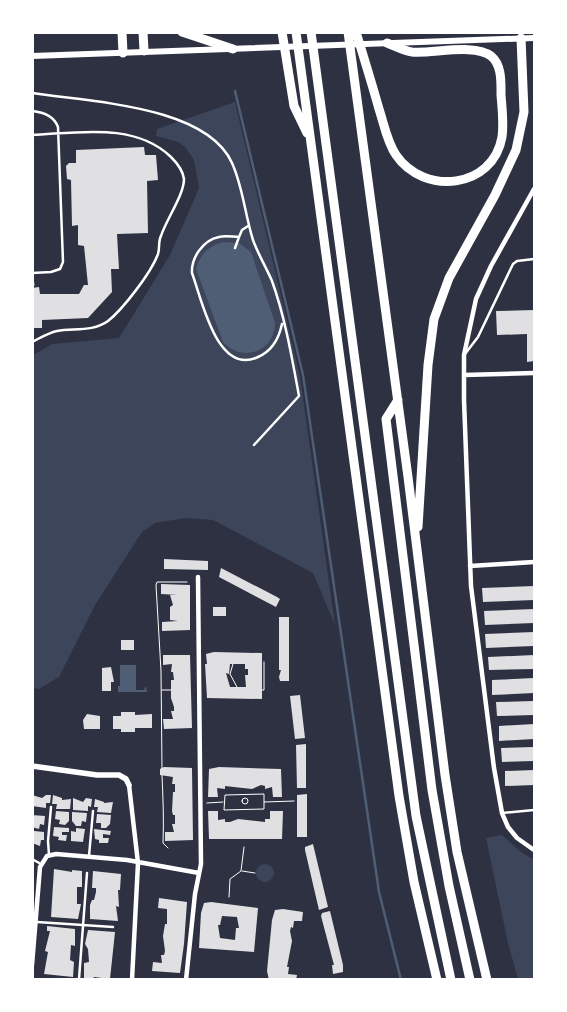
<svg xmlns="http://www.w3.org/2000/svg" width="567" height="1012" font-family="Poppins,sans-serif">
	<rect width="100%" height="100%" fill="#2d3142"/>
	<path fill="#3c4559" d="M235 102 300 376 335 625 313 573 213 520 185 518 155 523 142 532 95 605 59 677 39 689 33 688V355L52 344 119 338 170 255 199 188 194 160 186 148 178 142 156 136 157 129Z
		M502 835 521 852 534 860V979H518L508 943 486 838Z
		M256 873a9 9 0 1 1 18 0a9 9 0 1 1-18 0Z"/>
	<path fill="#4f5d75" d="M223 242 239 243 251 252 275 323C275 352 242 363 223 342L196 269C200 255 208 246 223 242Z
		M120 665H136V690H144L146 686 147 692H118V686H120Z"/>
	<g fill="none" stroke-linecap="round" stroke-linejoin="round">
		<path stroke="#4f5d75" stroke-width="2.5" d="M235 91 303 375 379 892 401 980"/>
	</g>
	<path fill="#e0e0e3" fill-rule="evenodd" d="M144 147 145 155H156L158 180 147 181 148 233 117 234 119 269H111L112 292 88 318 42 320V328H32V288L39 287 40 294H79L84 285H88L84 246 78 245V225L72 226 71 180 67 179 66 166 69 163H76V150Z
		M534 310V361L527 362V334L497 335 496 311Z
		M164 559 208 561V570L164 569Z
		M221 568 277 597 280 599 276 607 219 577Z
		M161 584 190 585V630L162 631V622L178 621 170 620V607L173 605 170 595H178L161 594Z
		M534 586V600L483 602 482 588Z
		M213 607H226V616H213Z
		M534 609V623L485 625 484 611Z
		M279 617H289V681H280L279 677 281 670H279Z
		M534 632V646L486 648 485 634Z
		M121 640H134V650H121Z
		M214 652 262 653V699L207 698 205 664H207L206 654ZM230 664H245V669H248V675H245L246 687H230L226 673 229 674Z
		M163 655H190L192 728 164 729 163 719H173L171 711H174V707L171 698V680H174L173 672H171L172 664 163 665Z
		M534 655V669L489 670 488 657Z
		M111 667 114 682H111V691H102V668Z
		M534 678V693L492 695V680Z
		M300 695 305 738 295 739 290 696Z
		M534 701V715L497 716 496 702Z
		M121 712H135V715L152 714V728H135V732H121V729H113V716H121Z
		M87 714 100 716V729H84L83 720Z
		M534 724V739L499 741V726Z
		M306 744V788H297L296 745Z
		M534 747V761L502 762 501 748Z
		M164 767 192 768 193 840 165 841V832H174L172 824H175V815H173L172 811 173 792H175V784H172L173 777 160 775V769Z
		M219 767 281 769 282 797H273L272 787 265 789V786L261 785 252 789 225 786V789L217 788 218 797H208L209 769Z
		M534 770V785L505 786V771Z
		M307 794V837H297V795Z
		M32 795 42 798 46 795H51L50 803H46V808L32 806Z
		M53 795 62 798V800L71 799 70 809H56L57 804H52Z
		M73 798 83 802 86 798 92 799 91 807 88 806V811L73 810Z
		M95 799 104 802V803L113 802 111 813 97 812 98 807H94Z
		M56 811 69 812V821L65 825 59 824 60 820 55 819Z
		M208 811H218V820L225 819V822H230L238 819 265 822V819H270V811H283L282 839H209Z
		M72 812 87 813 86 822 82 821 81 826H76L72 821Z
		M97 814 111 815 110 824 106 828H101V823H96Z
		M32 815 45 816 44 825 40 824 39 829 32 827Z
		M54 827 69 828V832H62V835H67L66 841 58 840 59 837 53 836Z
		M76 828 85 829 83 842 71 841V831L76 832Z
		M94 829 111 831 110 835 103 834V838H109L108 843H99V840L95 839Z
		M34 831 44 832V840H41L40 846 32 843Z
		M313 844 328 907 319 910 305 850V847Z
		M54 869 72 872V870L82 871V887H77V904H81L78 919 51 917Z
		M93 871 121 874 120 890H118L119 907 116 906 118 921 90 919V905L92 900H94L96 892V888H92Z
		M159 898 187 902 184 944 180 973 152 971 153 962 162 963 161 955H164L165 951 163 936 165 924H167V909L158 908Z
		M211 902 258 908 254 952 199 948 201 913 204 903ZM222 916 237 917 239 928H236L235 940 220 938 218 925H220Z
		M283 909 303 912 302 921H294L293 928 291 927 290 931 292 941 287 967H289L288 974 297 975 296 980H269L267 971 272 920 275 910Z
		M330 911 343 965V972L333 974 332 965H334L321 916 322 913Z
		M47 926 75 929V946L71 945 70 960 74 962 73 977 44 974 48 952 45 951 50 931H47Z
		M88 930 115 932 110 979 94 977 93 979 84 978V963L89 962 88 949 85 944Z"/>
	<g fill="none" stroke-linecap="round" stroke-linejoin="round">
		<path stroke="#fff" stroke-width="1" d="M33 258V266
			M33 278 34 285
			M233 664 230 674 237 687
			M162 690H171
			M262 690H264V662
			M162 769 161 671 156 585 157 582H187
			M162 775C163 798 164 820 163 843L168 848
			M242 801a3 3 0 1 1 6 0a3 3 0 1 1-6 0Z
			M264 802V809L224 810 225 795 264 794V802L294 801
			M207 803 223 802
			M242 871 255 873
			M229 897 230 879 241 871 244 847
			M299 980H306"/>
		<path stroke="#fff" stroke-width="2.5" d="M32 93C88 102 206 105 232 163 243 187 245 215 253 240 258 254 266 267 272 281 285 317 292 358 299 396L254 445
			M32 111C43 112 54 116 58 127L63 262 60 269 51 272 32 273
			M32 135C78 133 135 122 171 157 176 162 183 171 184 179 184 195 166 220 161 236 158 241 160 248 158 254 151 273 123 309 108 321 93 332 74 328 57 331 48 333 40 338 32 342
			M248 226 242 230 239 237C233 237 225 235 219 237 203 240 191 258 192 273 202 300 217 376 258 357 272 351 279 338 282 324
			M235 248 239 237
			M465 354 478 337 513 264 517 261 534 259
			M502 813 534 810
			M49 855 48 841 51 807
			M89 856 93 811
			M32 859 41 864
			M37 922 113 927
			M79 979 87 873"/>
		<path stroke="#fff" stroke-width="4.5" d="M534 189 491 266 476 299 464 355V400L471 586 494 768 502 813 508 827 517 838 534 850
			M464 375 534 373
			M470 566 534 562
			M129 785 138 863 132 980
			M32 965 40 867 47 856 56 854 127 860 199 873
			M186 980 195 894 201 864 198 577"/>
		<path stroke="#fff" stroke-width="5.5" d="M32 766 97 775H119L126 779 129 785"/>
		<path stroke="#fff" stroke-width="6" d="M32 56 534 38"/>
		<path stroke="#fff" stroke-width="9" d="M122 32 123 53
			M143 32 144 51
			M182 32 233 49
			M282 32 294 106 307 133
			M296 32 399 796 414 882 437 980
			M311 32 416 816 451 980
			M348 32 408 477 445 775 457 852 487 980
			M356 32C364 58 372 84 379 109 384 124 387 142 396 155 424 196 493 189 502 137 504 124 502 108 501 95 501 82 502 65 491 56 475 43 432 54 412 52 404 51 395 46 387 43
			M398 400 386 419 432 790 449 886 470 980
			M418 527 428 365 434 319 449 278 495 195 516 150 524 112 521 38"/>
	</g>
	<rect width="567" height="1012" fill="none" stroke="#ffffff" stroke-width="68"/>
</svg>
